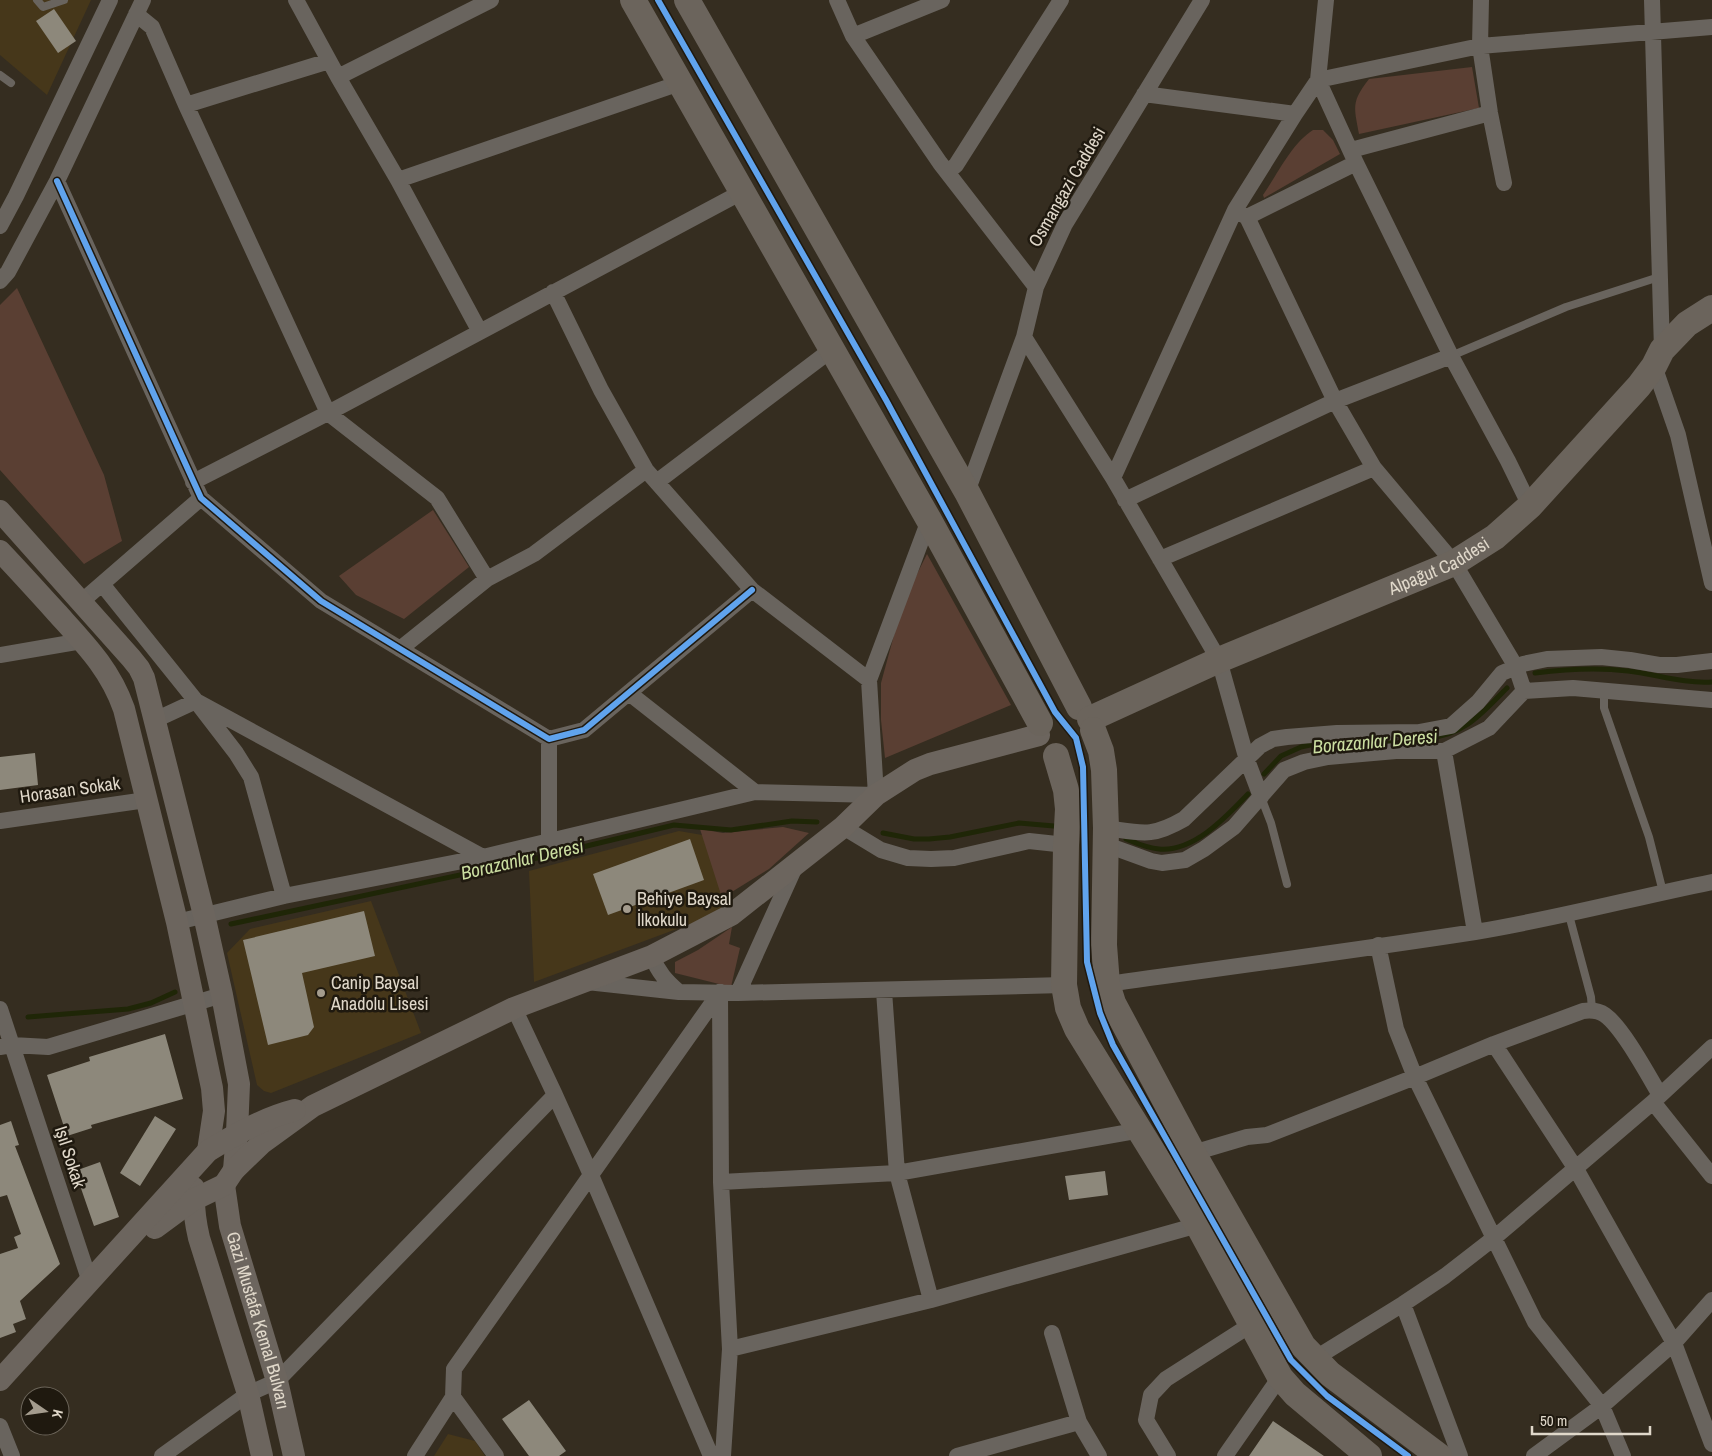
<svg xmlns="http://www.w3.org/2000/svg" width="1712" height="1456" font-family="'Archivo Narrow',sans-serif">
	<rect width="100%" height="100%" fill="#352d20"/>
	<path fill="#46371a" d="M0 0H91L47 95 0 55Z
		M679 831 708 836 730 904 717 914 534 982 529 871Z
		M371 901 421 1033 271 1093 264 1091 257 1085 227 953 250 929Z
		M448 1434 475 1441 485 1456H434Z"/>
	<path fill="#5a3f33" d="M1472 67 1479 108 1359 134C1354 107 1351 102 1369 79Z
		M1313 130H1323L1333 140 1340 154 1264 198 1263 195C1277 175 1292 143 1313 130Z
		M17 288 104 475 122 541 84 564 0 470V305Z
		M433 510 469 567 404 619 356 595 339 576Z
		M927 554 1011 705 885 758 881 720V683L903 602Z
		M783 827 809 833 769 869 722 898 700 829 723 833Z
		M732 927 729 944 740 948 731 987 675 973V962L698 950Z"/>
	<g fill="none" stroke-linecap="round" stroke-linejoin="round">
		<path stroke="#1f2607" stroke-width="5" d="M1535 673C1566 669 1597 667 1628 671 1655 674 1684 684 1712 682
			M1428 738C1465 735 1482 713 1507 688
			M1264 774 1281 756 1301 747 1310 745 1367 743 1407 740
			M883 833 914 839H929L950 837 1019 823 1054 826
			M1126 839C1136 843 1147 848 1159 849 1194 852 1226 817 1248 794
			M231 924 516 863 674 825 731 830 792 821 817 822
			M28 1017 128 1009 151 1003 175 992"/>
	</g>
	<path fill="#8d887b" d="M54 9 76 41 58 53 36 21Z
		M35 753 38 785 0 790V757Z
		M690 839 704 880 608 915 593 874Z
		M364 911 375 956 302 973 314 1027 308 1035 268 1045 243 940Z
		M165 1034 183 1099 91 1125 92 1128 67 1136 47 1075 90 1061 89 1057Z
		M155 1116 176 1129 140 1186 120 1173Z
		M11 1121 19 1145 15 1146 60 1264 20 1301 26 1319 13 1324 16 1332 0 1338V1254L18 1248 14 1237 21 1234 7 1195 0 1197V1125Z
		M100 1162 119 1217 94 1226 75 1171Z
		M1105 1171 1108 1195 1069 1200 1065 1176Z
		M529 1400 566 1451 559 1456H529L502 1419Z
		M1273 1421 1324 1456H1249Z"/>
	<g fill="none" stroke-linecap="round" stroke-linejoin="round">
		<path stroke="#69645e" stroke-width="8" d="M37 0 43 7 64 0
			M0 75 11 83
			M1451 356 1566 307 1659 277
			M1604 690V708L1649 837 1663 892
			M1261 797 1271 823 1287 884
			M1569 915 1591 997 1592 1010"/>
		<path stroke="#69645e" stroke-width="16" d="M296 0 338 77 398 180 480 332
			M837 0 853 36 940 163 1036 287
			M1481 0 1480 46 1318 80 1356 163 1451 356 1508 461 1530 506
			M1652 0 1662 350
			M136 14 152 27 186 105 328 413 437 498 487 579
			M853 36 942 0
			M338 77 491 0
			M1144 94 1295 114 1318 80 1326 0
			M186 105 329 61
			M1351 150 1490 113
			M948 172 956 165 1061 0
			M398 180 680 83
			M57 181 201 498 321 601 549 739 584 730 752 590
			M1504 183 1490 113 1480 46 1712 27
			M1235 210 1247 217 1335 401 1374 468 1454 563 1516 667 1524 691
			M1247 217 1356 163
			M0 226 16 196 110 0
			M0 281 8 272 57 181 143 0
			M553 292 601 390 646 470 752 590 869 680
			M1024 337 1113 478 1219 660 1247 760 1261 797
			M1654 366 1678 435 1712 583
			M1113 478 1235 210 1295 114
			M658 481 831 350
			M193 482 328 413 742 192
			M967 492 1024 337 1036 287 1065 224 1202 0
			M1125 500 1335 401 1451 356
			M1160 559 1374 468
			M102 584 196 701 483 857
			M81 602 201 498
			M400 649 487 579 534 554 646 470
			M0 655 82 641
			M629 693 755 792
			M155 720 196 701 236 753 251 777 284 896
			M1444 751 1475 932
			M0 821 146 800
			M843 827 881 850 908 858 931 859 954 858 1029 841 1066 845
			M1106 828C1142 833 1151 838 1184 819L1260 746 1273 739 1287 737 1337 733 1419 732 1451 726 1478 702 1502 673 1523 664 1547 659 1601 657 1630 660 1659 665H1677L1712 661
			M549 841V739
			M1105 847 1118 849 1151 861 1162 863 1185 860 1204 849 1234 827 1284 770 1304 762 1328 757 1396 751H1444L1489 728 1524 691 1573 688 1712 700
			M177 922 284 896 483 857 755 792 876 795 869 680 929 520
			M1378 945 1396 1029 1415 1077 1535 1322 1602 1406 1623 1456
			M652 956C658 972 666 981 679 992
			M587 982 679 992 738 993 1064 985
			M1107 984C1229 967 1352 951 1475 932 1555 919 1633 898 1712 882
			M884 991 897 1173 931 1300
			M720 992 721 1182 730 1349 723 1456
			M738 993 795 867
			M514 1008 555 1095
			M0 1009 90 1282
			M1494 1044 1583 1011C1591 1010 1598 1010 1605 1015 1623 1028 1648 1075 1660 1095
			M0 1047 12 1045 48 1047 222 995
			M1653 1102 1712 1176
			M1193 1153 1247 1137 1267 1135 1415 1077 1494 1044 1576 1169 1674 1343 1712 1444
			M721 1182 897 1173 1141 1130
			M1403 1304 1460 1456
			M1052 1333 1079 1422 1099 1456
			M730 1349 931 1300 1198 1225
			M1314 1359 1403 1304 1445 1276 1494 1238 1653 1102 1712 1047
			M453 1397 496 1456
			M0 1426 12 1456
			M162 1456 248 1394 277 1381 555 1095 591 1175 711 1456
			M415 1456 453 1397 454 1369 720 992
			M957 1456 1079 1422
			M1168 1456 1146 1420 1151 1395 1166 1379 1252 1324
			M1225 1456 1280 1377
			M1534 1456 1602 1406 1674 1343 1712 1300"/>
		<g stroke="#6c655e" stroke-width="22">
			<path d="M0 511 131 658 139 668 144 678 204 915 222 995 239 1084 237 1133 234 1170"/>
			<path d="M0 551C19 571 38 592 57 613 85 644 110 669 124 709L177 922 212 1088 214 1111 208 1151"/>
			<path id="s1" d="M224 1185 230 1226 277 1381 294 1456"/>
			<path d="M194 1188C193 1206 195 1221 199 1238L248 1394 262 1456"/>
			<path d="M155 1228 193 1200 224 1185 234 1170 262 1143 313 1106 514 1008 652 956 731 915 843 827 876 795 915 770 930 764 1039 735"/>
			<path d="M0 1380 208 1151C236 1134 264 1118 295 1110"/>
		</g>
		<g stroke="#6b645c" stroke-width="26">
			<path d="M633 0 929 520 1040 723"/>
			<path d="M687 0 967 492 1079 707"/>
			<path id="s2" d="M1090 719 1219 660 1454 563 1495 537 1530 506 1639 386 1654 366 1662 350 1687 324 1712 308"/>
			<path d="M1093 730 1101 751 1104 770 1106 828 1104 945 1107 984 1113 1003 1193 1153 1303 1346 1330 1374 1439 1456"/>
			<path d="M1056 756 1066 790 1068 809 1066 845 1064 985 1068 1008 1077 1029 1198 1225 1280 1377 1295 1394 1369 1456"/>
		</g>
		<defs>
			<path id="cycleway" d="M658 0 886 400 1055 712 1076 738 1083 767 1087 962 1100 1013 1113 1045 1291 1360 1327 1396 1408 1456
				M57 181 201 498 321 601 549 739 584 730 752 590"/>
		</defs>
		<use href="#cycleway" stroke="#1f190f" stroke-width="9"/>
		<use href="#cycleway" stroke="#60a3ed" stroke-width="6"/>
	</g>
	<g fill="#a49c8e" stroke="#1f190f" stroke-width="2">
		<circle cx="627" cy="909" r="5"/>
		<circle cx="321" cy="993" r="5"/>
	</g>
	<g text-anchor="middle" stroke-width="5" stroke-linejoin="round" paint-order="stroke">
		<g font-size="18" fill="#e0d8ca" stroke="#1f190f">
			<text transform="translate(1067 187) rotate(-60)" y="6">Osmangazi Caddesi</text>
			<text dy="6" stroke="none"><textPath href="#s2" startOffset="381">Alpağut Caddesi</textPath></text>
			<text transform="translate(70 790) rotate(-8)" y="6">Horasan Sokak</text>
			<text transform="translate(70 1157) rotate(72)" y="6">Işıl Sokak</text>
			<text dy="6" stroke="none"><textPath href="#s1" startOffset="140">Gazi Mustafa Kemal Bulvarı</textPath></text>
		</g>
		<g font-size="18" fill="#e0d8ca" stroke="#1f190f" text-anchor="start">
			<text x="637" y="905">Behiye Baysal<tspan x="637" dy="21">İlkokulu</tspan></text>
			<text x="331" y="989">Canip Baysal<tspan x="331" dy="21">Anadolu Lisesi</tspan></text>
		</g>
		<g font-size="19" font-style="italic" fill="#cbdea1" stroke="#1f190f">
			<text transform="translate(1375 741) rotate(-5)" y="7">Borazanlar Deresi</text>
			<text transform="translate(522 859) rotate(-13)" y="7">Borazanlar Deresi</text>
		</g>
	</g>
	<g transform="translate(45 1411) rotate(103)"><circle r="24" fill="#1f190f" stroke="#6c655a"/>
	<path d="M0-4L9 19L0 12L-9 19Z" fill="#a49c8e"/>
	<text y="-8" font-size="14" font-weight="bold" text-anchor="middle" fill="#e0d8ca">K</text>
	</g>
	<path d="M1532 1426v8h118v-8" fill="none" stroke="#e0d8ca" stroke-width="2.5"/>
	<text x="1540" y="1426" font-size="15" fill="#e0d8ca" stroke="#1f190f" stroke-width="4" paint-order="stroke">50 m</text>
</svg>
